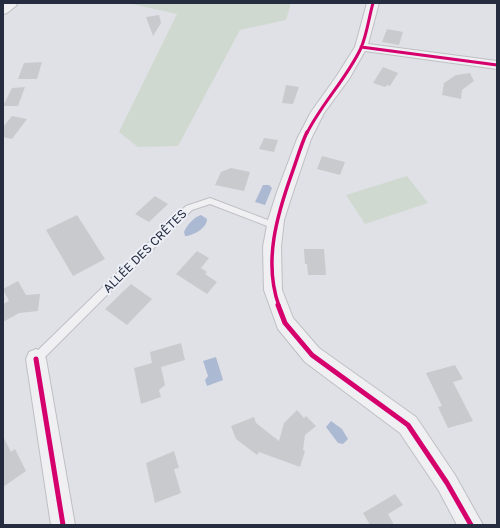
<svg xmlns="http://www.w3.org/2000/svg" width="500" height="528" font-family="'Golos Text',sans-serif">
	<rect width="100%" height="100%" fill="#e0e1e6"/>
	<path fill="#cfd9d0" d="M128 3H291L286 20 240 30 178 146 138 147 119 132 177 14Z
		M407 176 428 203 365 224 346 195Z"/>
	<path fill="#acb9d3" d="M263 185H269L272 188 265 205 255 202Z
		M201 215 207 219C207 228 193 236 185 236L184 232C187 225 194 217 201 215Z
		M216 357 223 380 207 386 205 380 208 376 203 361Z
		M331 421 342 429 348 439 343 444 338 443 326 427Z"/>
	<path fill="#c9cace" d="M159 15 161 23 153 36 146 17Z
		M387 29 403 32 399 45 382 42Z
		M42 62 37 79H18L24 63Z
		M383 67 398 73 390 86 387 85 385 87 373 83Z
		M470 73 474 81 462 90 461 99 442 95 444 83 456 75Z
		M286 85 299 87 293 104 282 103Z
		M25 87 18 106H3L12 88Z
		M12 116 27 119 12 139 3 137V127Z
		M264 138 278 140 274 152 259 149Z
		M322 156 345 162 340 175 317 169Z
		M231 168 250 172 244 191 215 185 221 172Z
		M155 196 168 204 149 222 135 214Z
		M77 215 105 259 73 276 46 230Z
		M304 249H324L326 275H308L307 264H305Z
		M197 251 209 258 201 268 207 272 205 274 217 282 207 294 176 274Z
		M18 281 26 295 40 294 38 311 19 313 3 322V304L9 301 3 289Z
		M131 284 152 299 127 325 105 309Z
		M181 343 185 360 161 367 165 385 159 390 161 397 141 404 134 368 152 363 150 352Z
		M455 365 463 379 453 382 473 421 448 428 438 407 442 406 426 373Z
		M297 410 304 418 306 416 316 426 305 435 303 450 305 451 300 467 259 452 257 455 236 439 231 426 254 417 256 423 279 441 284 423Z
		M3 436 11 452 15 449 26 471 3 487Z
		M174 451 179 468 174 469 181 493 155 503 146 463Z
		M395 494 403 505 388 514 394 525H370L363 513Z"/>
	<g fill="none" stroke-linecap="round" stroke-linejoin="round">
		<defs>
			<path id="service" d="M210 198 278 224 279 226 275 229 210 204 192 210 40 362 36 364 32 362 31 359 32 356 186 206Z"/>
			<path id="minor" d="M6 3H15L17 5 7 13 3 14V5Z
				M367 3H379L368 44 497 61V69L365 51 349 79 324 113 311 139 293 192 284 220 281 247 282 290 293 318 319 348 416 417 455 475 483 525H457L439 491 400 433 305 362 278 329 264 290 263 247 268 220 277 192 297 139 311 112 336 77 355 47Z
				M36 349 43 352 46 359 75 525H51L26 359 29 352Z"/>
		</defs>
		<use href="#service" stroke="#bebfc4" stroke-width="2"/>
		<use href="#minor" stroke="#bebfc4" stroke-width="2"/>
		<use href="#service" fill="#f0f0f2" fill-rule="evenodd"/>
		<use href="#minor" fill="#f0f0f2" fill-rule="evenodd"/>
		<defs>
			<path id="cycleway-far2" d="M361 47 497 65
				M307 133C322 103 347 78 361 48 367 34 369 17 373 3"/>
			<path id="cycleway-far1" d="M279 306C263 262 277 215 292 173 297 159 301 145 307 132"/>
			<path id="cycleway" d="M278 305 285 323 312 355 408 425 447 483 471 525
				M36 359 63 525"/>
		</defs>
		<use href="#cycleway-far2" stroke="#edf0f6" stroke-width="5"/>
		<use href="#cycleway-far1" stroke="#edf0f6" stroke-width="6"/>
		<use href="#cycleway" stroke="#edf0f6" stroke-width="8"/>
		<use href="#cycleway-far2" stroke="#d6006c" stroke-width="3"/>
		<use href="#cycleway-far1" stroke="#d6006c" stroke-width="3.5"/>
		<use href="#cycleway" stroke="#d6006c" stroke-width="5"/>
	</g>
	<g text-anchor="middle" stroke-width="4" stroke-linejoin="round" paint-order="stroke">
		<g font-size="12" fill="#262c40" stroke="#edf0f6">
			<text transform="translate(145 251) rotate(-45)" y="4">ALLÉE DES CRÊTES</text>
		</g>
	</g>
	<rect width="500" height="528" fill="none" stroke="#262c40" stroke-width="8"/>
</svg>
